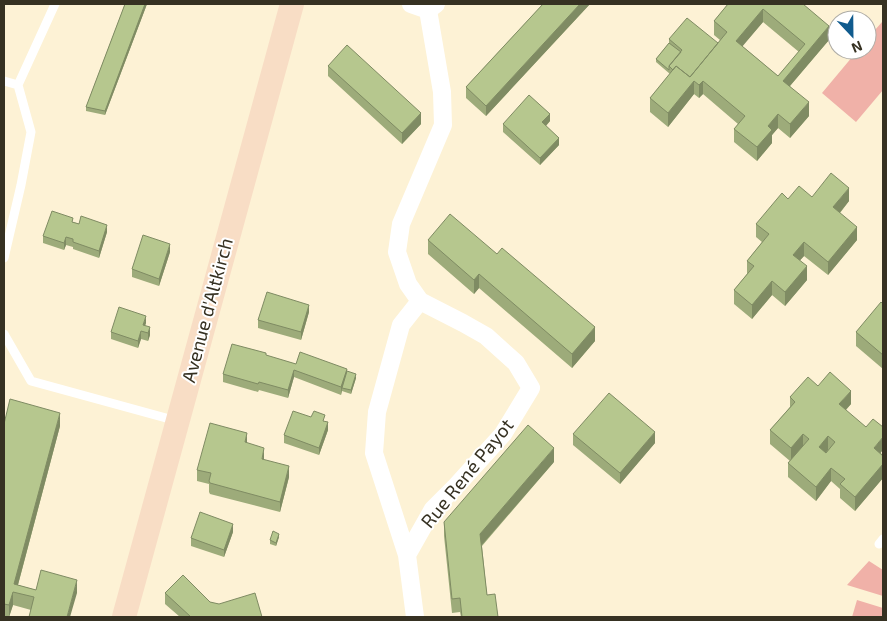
<svg xmlns="http://www.w3.org/2000/svg" width="887" height="621" font-family="'Exo 2',sans-serif">
	<rect width="100%" height="100%" fill="#fdf2d5"/>
	<path fill="#f0b1a8" d="M882 22 883 23V90L856 122 822 93 858 50H867V39Z
		M869 561 883 570V596L847 585Z
		M857 600 883 608V617H852Z"/>
	<g fill="none" stroke-linecap="round" stroke-linejoin="round">
		<path stroke="#fff" stroke-width="9" d="M4 81 18 85 31 132 21 185 4 258
			M18 85 55 4
			M4 334 31 381 177 421
			M879 544 883 539"/>
		<path stroke="#fff" stroke-width="18" d="M411 4 428 10 436 4
			M407 555 374 453 377 412 401 325 420 301
			M415 617 407 555 433 509 457 485 503 434 531 388 516 363 486 336 463 323 420 301 408 284 397 252 401 224 443 125 442 92 428 10"/>
		<path stroke="#f8ddc5" stroke-width="24" d="M124 617 292 4"/>
	</g>
	<path fill="#9dab7a" fill-rule="evenodd" d="M125 4H147L105 115 86 111V107Z
		M543 4H590L486 116 466 98V87Z
		M728 4H803L829 40 790 86 809 116 790 138 778 128 772 135V143L757 161 734 142V129L738 124 703 94 699 98 694 94 668 127 650 112V98L670 74 656 62V59L669 43V39L718 43 720 40 714 35V21ZM763 22 799 52 778 76 742 46Z
		M328 66 421 124 402 144 328 76Z
		M550 121 546 126 559 145 540 165 503 132V124Z
		M812 197 849 201 840 213 857 240 828 275 804 256 800 260 807 280 785 306 772 295 752 319 734 304V290L747 274V261L762 242 756 237V224L788 199Z
		M73 222 107 232 99 258 73 249V247L66 245 64 250 43 243V236Z
		M428 240 497 254 595 341 572 368 479 288 474 294 428 254Z
		M170 252 159 286 132 277V269Z
		M883 304V369L856 346V332Z
		M309 312 301 340 258 328V320Z
		M146 323 145 325 150 335 148 341 141 339 138 348 111 339V332Z
		M266 356 296 364 347 372 356 378 351 394 342 391 341 395 294 377 288 398 259 390 258 392 223 382V374Z
		M818 386 851 404 846 410 881 453 883 456V478L855 511 840 498V489L831 481 816 501 788 477V463L790 461 770 444V430L790 407V397Z
		M325 422 328 430 319 455 284 443V435Z
		M4 424 60 426 18 585 36 590 77 593 31 610 13 605 9 617H4Z
		M573 434 655 443 620 484 573 445Z
		M247 443 264 460 289 477 280 512 210 494 209 492V484L197 481V470Z
		M554 462 482 546 487 595 498 617H461L460 612 452 613 444 536V522Z
		M233 532 224 557 191 546V538Z
		M279 537 276 546 270 544V540Z
		M165 593 210 602 262 617H180L165 604Z"/>
	<path fill="#7f8b63" d="M145 4H147L105 115V111Z
		M580 4H590L486 116V106Z
		M763 9V22L736 54V41Z
		M829 26V40L783 94V81Z
		M694 81V94L668 127V113Z
		M703 81V94L699 98V85Z
		M809 102V116L790 138V124Z
		M421 113V124L402 144V133Z
		M550 114V121L542 130V122Z
		M778 114V128L772 135V143L757 161V147L768 126Z
		M559 138V145L540 165V158Z
		M849 188V201L833 221V207Z
		M107 225V232L99 258V251Z
		M857 227V240L828 275V262Z
		M66 237V245L64 250V243Z
		M804 242V256L793 268V255Z
		M170 244V252L159 286V279Z
		M807 266V280L785 306V292Z
		M479 274V288L474 294V280Z
		M772 281V295L752 319V305Z
		M309 305V312L301 340V332Z
		M146 316V323L143 332V325Z
		M150 327V335L148 341V333Z
		M595 327V341L572 368V354Z
		M141 331V339L138 348V341Z
		M347 369V376L342 388 341 395V387Z
		M294 370V377L288 398V390Z
		M356 374V378L351 394V390Z
		M851 391V404L839 417V404Z
		M60 413V426L16 592 14 584Z
		M328 422V430L319 455V448Z
		M655 432V443L620 484V473Z
		M247 433V444L245 442Z
		M803 434V448L791 462V448Z
		M828 436V450L819 460V447Z
		M883 437V450L874 461V448Z
		M264 448V459L262 470V459Z
		M554 448V462L480 547V534Z
		M883 464V478L855 511V497Z
		M289 466V477L280 512V502Z
		M831 468V481L816 501V487Z
		M233 524V532L224 557V550Z
		M279 534V537L276 546V543Z
		M77 580V593L70 617H67Z
		M13 592V605L9 617V605Z"/>
	<path fill="#b6c78e" stroke="#7f8b63" fill-rule="evenodd" d="M125 4H145L105 111 86 107Z
		M543 4H580L486 106 466 87Z
		M728 4H803L829 26 783 81 809 102 790 124 778 114 768 126 772 130 757 147 734 129 745 116 703 81 699 85 694 81 668 113 650 98 676 66 690 77 727 32 714 21ZM763 9 805 44 778 76 736 41Z
		M687 18 718 43 690 77 676 66 673 70 669 66 682 50 669 39Z
		M669 43 681 52 669 66V70L656 59Z
		M347 45 421 113 402 133 328 66Z
		M529 95 550 114 542 122 559 138 540 158 503 124Z
		M831 173 849 188 833 207 857 227 828 262 804 242 793 255 807 266 785 292 772 281 752 305 734 290 754 266 747 261 769 234 756 224 782 193 788 199 799 186 812 197Z
		M52 211 73 218 72 222 79 224 81 216 107 225 99 251 73 242V239L66 237 64 243 43 236Z
		M450 214 497 254 502 248 595 327 572 354 479 274 474 280 428 240Z
		M143 235 170 244 159 279 132 269Z
		M267 292 309 305 301 332 258 320Z
		M881 302 883 304V355L856 332Z
		M119 307 146 316 143 325 150 327 148 333 141 331 138 341 111 332Z
		M232 344 266 353V355L296 364 300 352 347 369 341 387 294 370 288 390 259 382 258 384 223 374Z
		M347 371 356 374 351 390 342 388Z
		M830 372 851 391 839 404 866 427 873 419 883 427V437L874 448 883 456V464L855 497 840 484 845 479 831 468 816 487 788 463 809 439 803 434 791 448 770 430 795 402 790 397 808 377 818 386ZM828 436 835 442 826 453 819 447Z
		M609 393 655 432 620 473 573 434Z
		M10 399 60 413 14 584 36 590 41 570 77 580 67 617H29L34 597 13 592 9 605 4 604V424Z
		M293 411 311 417 314 411 325 415 323 421 328 422 319 448 284 435Z
		M210 423 247 433 245 442 264 448 262 459 289 466 280 502 210 483 209 481 211 473 197 470Z
		M528 425 554 448 480 534 487 595 495 594 498 617H462L460 598 452 599 444 522Z
		M200 512 233 524 224 550 191 538Z
		M273 531 279 534 276 543 270 540Z
		M183 575 210 602 219 604 255 593 262 617H191L165 593Z"/>
	<g text-anchor="middle" stroke-width="4" stroke-linejoin="round" paint-order="stroke">
		<g font-size="19" fill="#363122" stroke="#fff">
			<text transform="translate(207 310) rotate(-75)" y="7">Avenue d'Altkirch</text>
			<text transform="translate(467 473) rotate(-51)" y="7">Rue René Payot</text>
		</g>
	</g>
	<rect width="887" height="621" fill="none" stroke="#363122" stroke-width="10"/>
	<g transform="translate(852 35) rotate(158)"><circle r="24" fill="#ffffff" stroke="#afada7"/>
	<path d="M0-4L9 19L0 12L-9 19Z" fill="#105b8e"/>
	<text y="-8" font-size="14" font-weight="bold" text-anchor="middle" fill="#363122">N</text>
	</g>
</svg>
